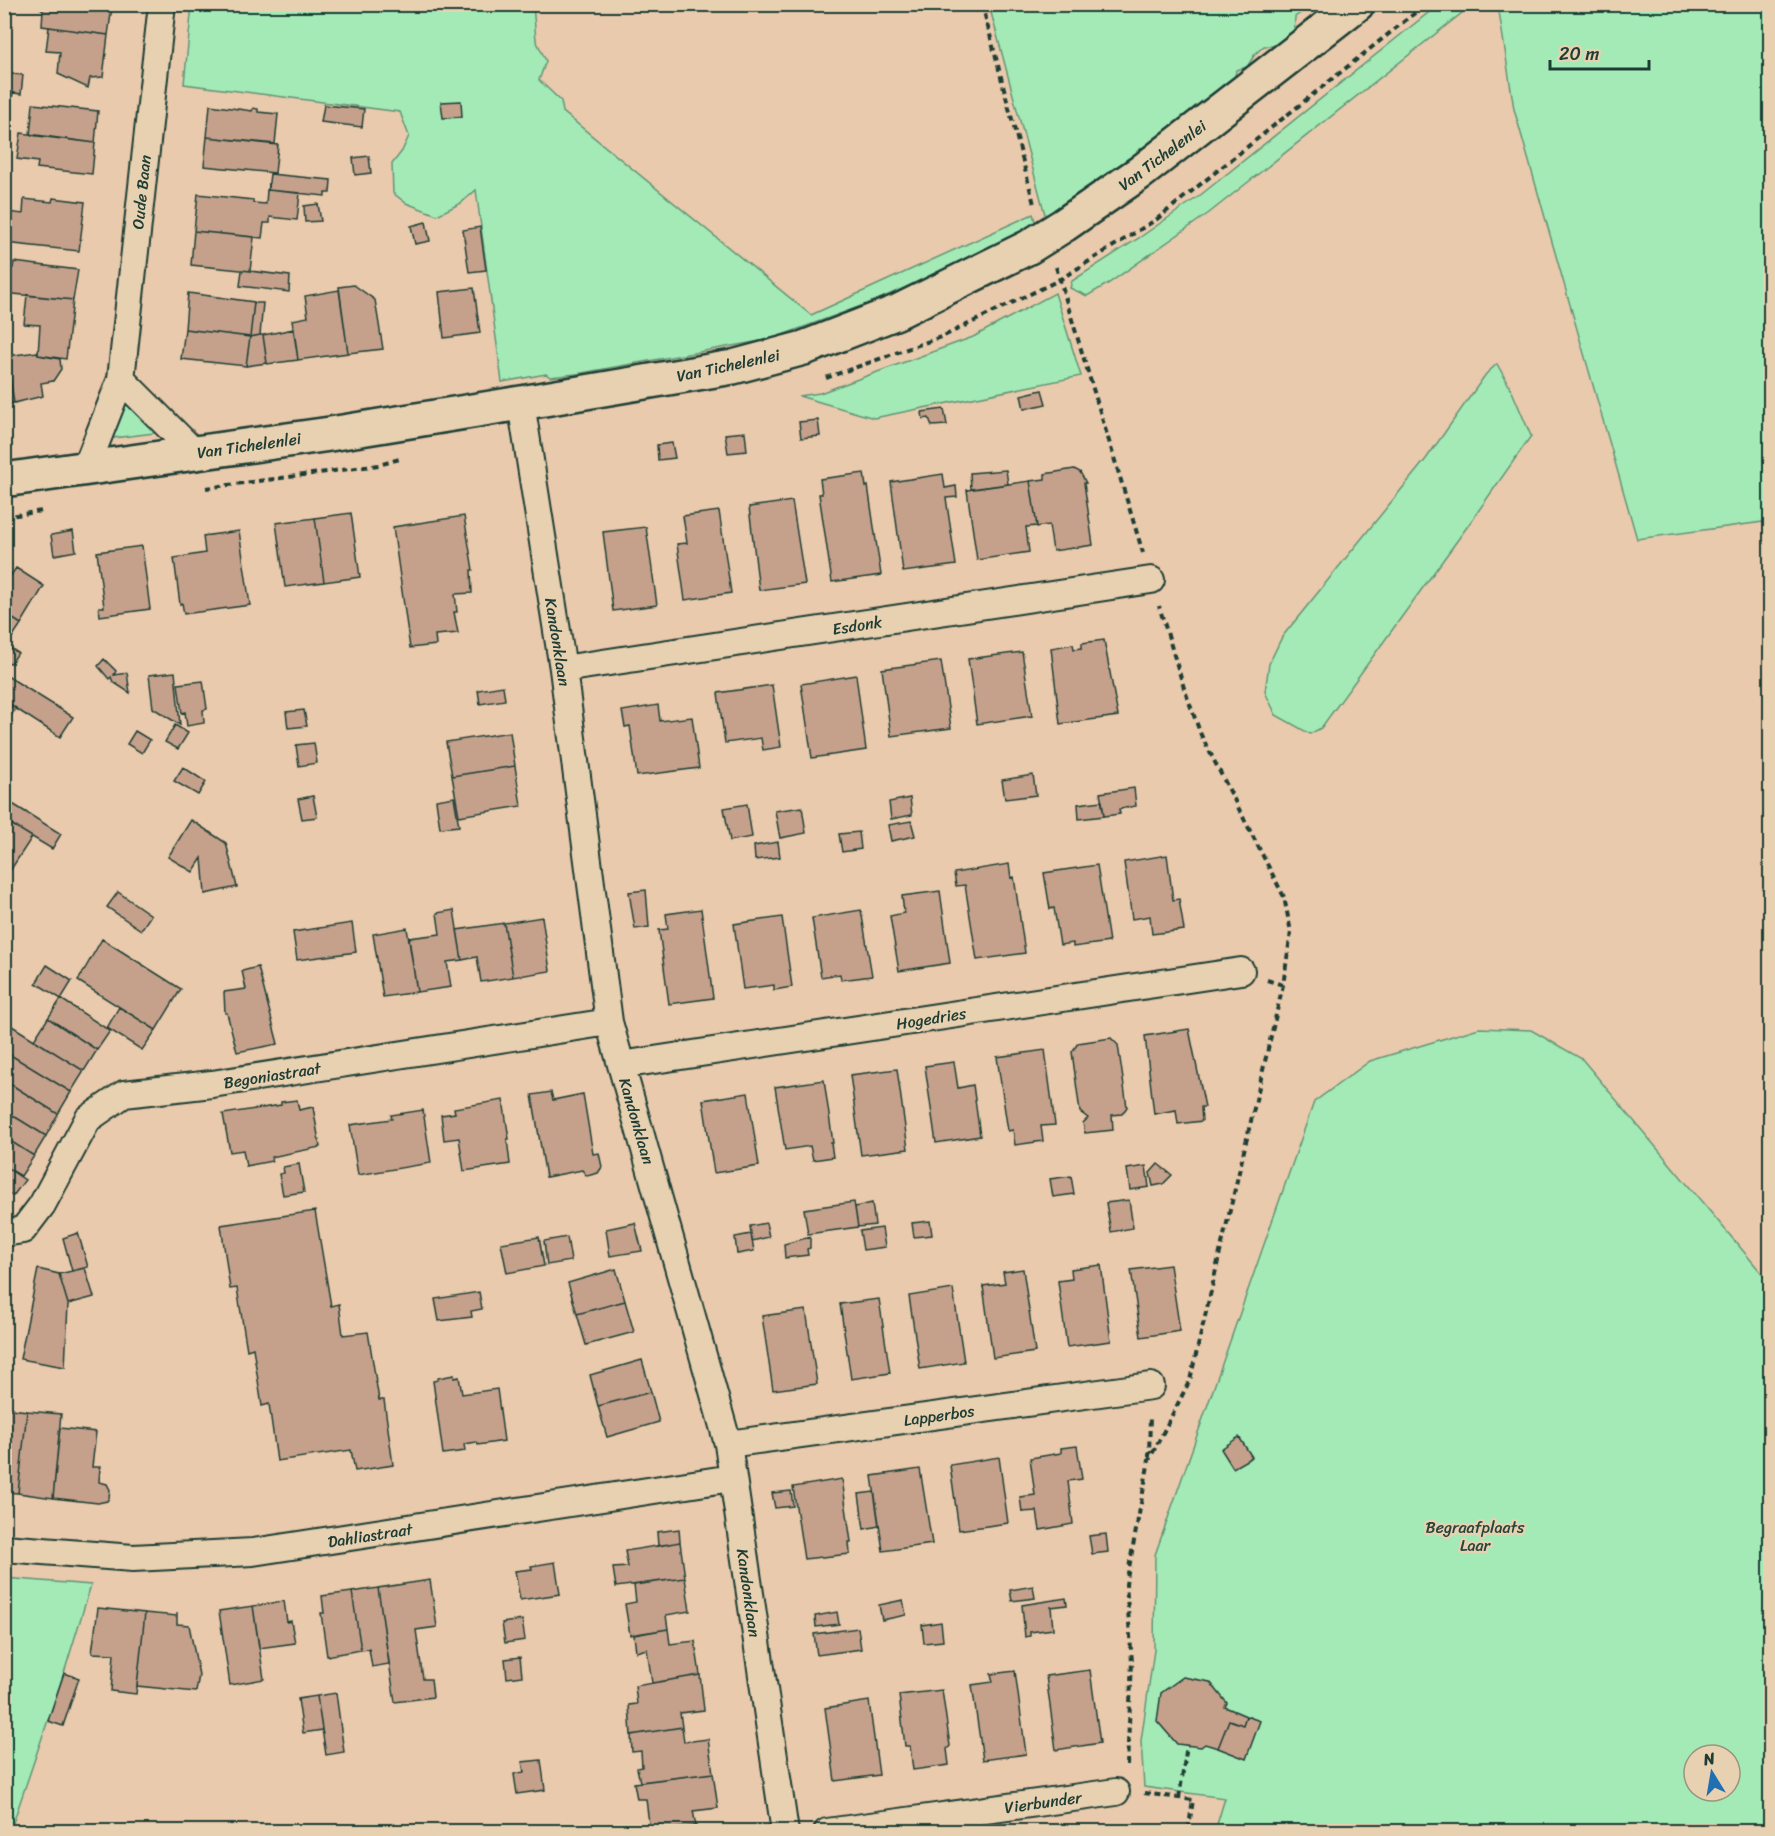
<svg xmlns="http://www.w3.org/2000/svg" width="1775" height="1836" font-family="Sriracha,sans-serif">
	<rect width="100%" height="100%" fill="#eacaac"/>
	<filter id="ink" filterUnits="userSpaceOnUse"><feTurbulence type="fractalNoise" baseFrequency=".0167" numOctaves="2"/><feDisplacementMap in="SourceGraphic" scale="12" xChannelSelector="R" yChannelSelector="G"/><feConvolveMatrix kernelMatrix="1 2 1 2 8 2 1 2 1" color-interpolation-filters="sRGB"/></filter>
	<g filter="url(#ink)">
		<path fill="#a4eab7" stroke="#629476" stroke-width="1.5" fill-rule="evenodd" d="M192 5H533L536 40 546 61 539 80 561 101 563 112 811 315 1033 214 1037 228 875 301 771 339 576 374 550 377 546 374 502 382 476 190 461 203 437 215 406 203 393 193 392 164 402 151 409 136 400 112 184 84Z
			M989 5H1312L1295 17 1294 36 1280 46H1264L1255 54 1247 67 1236 70 1235 76 1047 222Z
			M1438 5H1472L1209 213 1109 283 1087 296 1070 288 1072 281 1139 238 1198 197Z
			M1498 5H1770V521L1637 539 1514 109Z
			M1055 293 1081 376 874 418 799 396 820 393 973 337Z
			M1497 364 1511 389 1531 436 1467 527 1321 728 1310 734 1276 715 1265 692 1269 664 1282 637 1426 459 1486 374Z
			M124 402 163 432 113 438Z
			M1479 1028 1531 1030 1582 1059 1770 1283V1831H1215L1225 1798 1144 1787 1141 1741 1154 1650 1155 1555 1314 1102 1370 1061ZM1694 1755H1730V1791H1694Z
			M4 1578 91 1585 64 1673 10 1832 4 1831Z"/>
		<path fill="#c5a18c" stroke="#1f3d34" stroke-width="1.5" d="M89 4 112 7 108 35 42 26 43 10 34 4Z
			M49 27 108 35 103 77 90 78 88 88 58 74 60 52 46 51Z
			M4 73 23 75 21 94 4 91Z
			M4 91 13 92 10 110H4Z
			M461 101 462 117 443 118 441 102Z
			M33 104 98 111 95 143 30 135Z
			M210 105 252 111 253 108 258 109V112L278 114 275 144 207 137Z
			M324 105 364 109 362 127 321 122Z
			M21 133 95 143 92 174 37 168 38 162 17 159Z
			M207 137 278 145 275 173 204 166Z
			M369 156 371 173 355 175 353 158Z
			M270 174 331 180 330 193H325V196L268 190Z
			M267 190 300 193 297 220 270 217V223H264L262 238 194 231 198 194 253 200V203L266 204Z
			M53 198 85 202 79 251 5 243 8 212 23 214 24 199 52 202Z
			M318 204 321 221 305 222 304 206Z
			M426 222 430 241 415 244 411 226Z
			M480 227 486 270 469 272 463 230Z
			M194 231 254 237 250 271 191 265Z
			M14 262 78 270 73 300 4 293V267L13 268Z
			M242 270 290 276 289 292 240 286Z
			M354 285 375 300 383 349 348 353 339 287Z
			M474 288 480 333 444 338 439 292Z
			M339 290 348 353 298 360 292 320 308 317 305 296Z
			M188 293 254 302 250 337 185 329Z
			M27 295 73 300 66 359 38 355 40 325 24 324Z
			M254 303H263L260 335 250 337Z
			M185 329 250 337 246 366 181 359Z
			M294 329 298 360 267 364 263 335Z
			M4 335 14 403 4 404Z
			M260 335H263L267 363 246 366 250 337Z
			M37 352 38 355 60 359 61 369 53 381 41 383 43 396 14 403 7 356Z
			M1042 390 1046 404 1024 409 1021 395Z
			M944 409 947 425 932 426 929 418 923 419 922 412Z
			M818 420 820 436 801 438 799 422Z
			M745 432 747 451 728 453 725 434Z
			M672 443 675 458 658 460 657 445Z
			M1074 469 1080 472 1086 483H1084L1093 545 1053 551 1049 525 1037 527 1030 481 1045 479V474Z
			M1006 470 1008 484 971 489 970 473Z
			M864 473 866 487 868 486 881 575 832 582 819 494H822L820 479Z
			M943 474 945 488 956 486 957 497 946 498 956 565 903 572 891 482Z
			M1030 481 1037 526 1026 527 1029 552 977 560 967 490Z
			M792 501 805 584 759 590 749 507Z
			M719 511 731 593 685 600 677 544 687 543 683 516Z
			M351 513 360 577 324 582 315 518Z
			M464 516 473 570H471L472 593 455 594 457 612H454L458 633 435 635 436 645 410 648 393 527Z
			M315 518 324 582 285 587 276 523Z
			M646 527 657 605 613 611 603 532Z
			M73 531 76 551 54 555 51 535Z
			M239 531 250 605 184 614 182 603 180 604 174 558 205 553 203 536Z
			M142 546 150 609 100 616 99 607H104L97 552Z
			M16 568 44 586 21 624 4 613V579L7 581Z
			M4 613 21 624 7 645 4 644Z
			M1104 640 1118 716 1060 724 1051 648 1073 644 1074 649 1082 648V643Z
			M4 644 18 653 11 663 4 662Z
			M1022 652 1032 716 977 724 968 659Z
			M104 659 116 671 114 675 127 673 130 693 113 682 111 677 109 679 98 666Z
			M941 661 951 728 891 736 882 669Z
			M175 672 180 725 153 708 149 675Z
			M4 674 73 717 60 737 4 701Z
			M856 675 866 750 812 758 801 684Z
			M203 681 207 709 203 710 204 723 187 726 185 712 182 713 178 684Z
			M772 685 781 747 763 750 761 738 725 743 718 693Z
			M503 686 505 700 480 704 478 690Z
			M4 701 16 708 4 726Z
			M658 705 660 721 692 717 699 768 637 776 630 726 625 727 622 711Z
			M304 710 307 726 288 728 286 712Z
			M175 725 188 733 178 749 165 742Z
			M135 731 150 740 142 753 127 744Z
			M510 732 515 766 452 776 446 742Z
			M314 743 317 763 299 766 296 745Z
			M515 766 521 806 459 816 452 776Z
			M183 767 206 782 198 795 174 781Z
			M1033 775 1036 795 1005 799 1002 780Z
			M1134 788 1136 806 1119 809 1120 814 1104 816 1100 793Z
			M313 796 317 817 302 819 298 799Z
			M454 797 459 826 440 828 436 800Z
			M910 798 912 815 891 819 889 802Z
			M1102 801 1104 816 1079 819 1078 804Z
			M11 803 61 834 52 849 4 820V811Z
			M747 804 752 837 730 841 724 808Z
			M802 807 806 833 780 838 775 811Z
			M191 820 226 843 237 887 205 894 202 858 193 872 168 857Z
			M911 821 915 836 891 841 888 825Z
			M8 822 32 837 4 880V828Z
			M859 832 861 849 842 852 839 834Z
			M778 842 780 857 755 860 754 846Z
			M1167 855 1173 900 1179 899 1184 930 1152 934 1150 916 1132 919 1124 862Z
			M1009 864 1011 878 1014 877 1025 953 977 960 965 885 956 886 954 873Z
			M1097 865 1109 942 1073 947V943L1060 945 1054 908 1050 909 1044 873Z
			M646 890 649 927 635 929 629 892Z
			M940 891 950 963 899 971 890 916 904 913 902 896Z
			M118 892 151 915 141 930 107 907Z
			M701 909 713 998 669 1004 659 930 668 929 666 914Z
			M454 910 462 960 447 962 451 987 417 992 409 938 440 934 437 913Z
			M861 910 872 976 841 980 840 974 821 977 812 918Z
			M542 917 550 971 513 977 504 923Z
			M782 917 792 987 774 990V985L743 989 734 924Z
			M352 923 356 952 297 960 293 932Z
			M504 923 513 977 481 982 477 957 462 960 457 930Z
			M407 928 417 992 383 997 373 934Z
			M102 939 181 989 156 1030 78 981Z
			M47 965 72 981 61 999 36 983Z
			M258 967 278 1044 237 1052 227 1013H225L224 992 246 989 242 971Z
			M61 999 110 1031 97 1050 48 1018Z
			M119 1007 156 1030 142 1050 107 1028Z
			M48 1018 97 1050 84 1071 34 1040Z
			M4 1021 84 1071 71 1092 4 1051Z
			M1189 1029 1205 1107H1201L1202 1121 1178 1124 1176 1110 1154 1114 1145 1036Z
			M1111 1038 1118 1045 1127 1107 1122 1114 1112 1115 1113 1130 1085 1133 1083 1123 1088 1118 1080 1112 1072 1052 1078 1043Z
			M1045 1050 1055 1125 1041 1126 1043 1141 1015 1145 1013 1130 1008 1131 997 1057Z
			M4 1051 71 1092 58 1114 7 1082 9 1077 4 1074Z
			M954 1062 958 1088 973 1085 980 1136 936 1143 925 1066Z
			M897 1069 908 1149 861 1155 850 1075Z
			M824 1080 833 1143H831L833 1157 813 1160 810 1146 785 1150 775 1087Z
			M7 1082 58 1114 46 1136 4 1110V1087Z
			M551 1092 553 1100 583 1094 593 1154 599 1153 602 1167 598 1173 587 1176 582 1170 546 1177 532 1095Z
			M748 1093 759 1166 714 1173 703 1100Z
			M297 1100 299 1110 313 1107 320 1147 271 1157 272 1161 246 1166 243 1150 230 1152 223 1114 281 1105V1102Z
			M503 1100 509 1139H507L510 1164 464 1171 459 1138 444 1140 441 1115 455 1113 454 1108Z
			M423 1110 431 1163 358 1175 350 1125 392 1119 391 1115Z
			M12 1115 46 1136 34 1156 4 1137V1127Z
			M4 1137 34 1156 21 1176 4 1166Z
			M299 1164 304 1192 283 1195 279 1174 284 1173 283 1167Z
			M1158 1164 1172 1175 1163 1184 1153 1186 1150 1173Z
			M4 1166 25 1180 13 1196 4 1191Z
			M1146 1166 1149 1187 1130 1190 1127 1169Z
			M1071 1176 1074 1194 1053 1197 1050 1179Z
			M1129 1200 1133 1228 1111 1232 1106 1203Z
			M854 1202 858 1227 808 1234 804 1209Z
			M872 1203 875 1225 858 1227 855 1207Z
			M315 1211 331 1306 339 1304 343 1335 368 1332 379 1400H384L393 1465 355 1471 351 1450 277 1461 269 1404 262 1406 253 1348 247 1350 237 1288 230 1289 221 1225Z
			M930 1221 932 1235 914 1237 912 1223Z
			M635 1223 642 1251 610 1256 606 1229Z
			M766 1223 769 1237 752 1241 750 1226Z
			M882 1228 885 1247 863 1250 860 1231Z
			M78 1233 88 1267 72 1271 63 1238Z
			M751 1234 754 1251 737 1254 735 1237Z
			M539 1237 544 1266 507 1273 501 1243Z
			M567 1237 571 1261 547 1265 544 1241Z
			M810 1237V1248L807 1249 808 1255 785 1258 784 1244Z
			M1101 1265 1111 1341 1067 1347 1058 1281 1072 1279 1071 1269Z
			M1170 1265 1180 1331 1141 1337 1131 1270Z
			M85 1268 94 1297 68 1304 59 1274Z
			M38 1269 59 1274 68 1304 65 1367 20 1359Z
			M616 1269 625 1301 577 1314 568 1283Z
			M1023 1269 1035 1352 993 1358 983 1286 1005 1283 1003 1272Z
			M953 1289 964 1362 920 1369 909 1296Z
			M479 1292 482 1309 471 1311 472 1317 439 1321 435 1299Z
			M879 1299 890 1373 851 1379 840 1304Z
			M625 1301 634 1332 586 1345 577 1314Z
			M806 1310 817 1384 773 1390 762 1316Z
			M642 1360 651 1392 598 1406 590 1375Z
			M454 1375V1378L459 1377 462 1394 497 1389 504 1441 478 1445 477 1442 464 1444 465 1451 443 1454 433 1381 438 1380V1378Z
			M651 1392 659 1422 607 1437 598 1406Z
			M4 1408 27 1411 18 1493 4 1492Z
			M27 1411 61 1414 53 1498 18 1493Z
			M60 1428 96 1432 92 1467H100L99 1482 107 1484 110 1490 109 1498 107 1501 98 1503 53 1498Z
			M1239 1437 1252 1457 1233 1468 1221 1449Z
			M1077 1446 1082 1479 1068 1481 1073 1524 1040 1530 1037 1511 1022 1512 1020 1497 1035 1495 1030 1458 1061 1453V1448Z
			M999 1457 1008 1523 959 1530 950 1465Z
			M920 1469 932 1544 883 1551 872 1476Z
			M842 1479 851 1542H849L850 1554 804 1559 793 1487Z
			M791 1491 793 1506 775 1508 772 1493Z
			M874 1492 879 1526 864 1529 859 1494Z
			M679 1529 680 1542 658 1546 657 1532Z
			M1106 1534 1108 1552 1092 1554 1089 1536Z
			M680 1542 685 1578 616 1587 613 1568 628 1567 625 1551Z
			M555 1562 560 1594 520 1600 515 1571 532 1569 531 1566Z
			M685 1578 690 1611 666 1615 668 1629 630 1635 625 1604 636 1602 634 1585Z
			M430 1580 437 1627 416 1630 423 1679H431L433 1697 395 1702 378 1588Z
			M1033 1586 1035 1598 1012 1601 1010 1590Z
			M378 1588 389 1664 372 1667 369 1649 361 1650 352 1592Z
			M352 1592 361 1650 327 1656 321 1613H324L322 1596Z
			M1066 1598 1067 1605 1051 1607 1053 1629 1030 1632V1636L1025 1637 1022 1605Z
			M903 1600 906 1615 882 1620 879 1605Z
			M284 1601 287 1622 291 1621 295 1643 259 1648 253 1606Z
			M253 1606 264 1679 230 1685 219 1611Z
			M98 1608 145 1613 136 1694 111 1691 114 1654 92 1653Z
			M177 1612V1624L189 1625 199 1675 196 1692 137 1686 145 1613 177 1616Z
			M837 1612 839 1624 816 1627 815 1616Z
			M522 1620 525 1640 505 1643 502 1623Z
			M941 1622 943 1641 924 1643 922 1625Z
			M858 1628 861 1649 817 1655 814 1634Z
			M668 1629 670 1644 695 1641 700 1675 652 1683 647 1649 636 1652 634 1635Z
			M520 1657 522 1676 507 1678 505 1659Z
			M1090 1670 1100 1743 1056 1750 1046 1676Z
			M1015 1671 1026 1754 983 1760 972 1685 993 1682 991 1674Z
			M64 1673 79 1678 63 1726 48 1721Z
			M700 1675 704 1710 680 1713 682 1727 631 1735 629 1705 637 1704 635 1686Z
			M1183 1677 1210 1682 1227 1703 1225 1707 1246 1716 1243 1725 1229 1720 1218 1748 1205 1744 1201 1747 1177 1744 1157 1721 1161 1693Z
			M942 1690 950 1746 947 1749 949 1765 913 1770 910 1746H905L899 1695Z
			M336 1693 344 1752 326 1755 317 1696Z
			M317 1696 322 1730 303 1733 298 1699Z
			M869 1701 879 1775 835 1781 825 1708Z
			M1246 1716 1260 1721 1246 1759 1218 1748 1229 1720 1243 1725Z
			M682 1727 684 1742 708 1739 713 1773 640 1782 637 1768 642 1767 641 1751 632 1752 631 1735Z
			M541 1760 545 1790 517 1794 514 1774 524 1772 522 1762Z
			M713 1773 718 1808 693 1811 696 1826 650 1832 646 1799H637L634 1783Z
			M564 1824 565 1832H530V1830Z
			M696 1826V1832H654Z"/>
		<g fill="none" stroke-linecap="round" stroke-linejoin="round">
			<defs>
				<path id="street" d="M121 379 194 452
					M521 403 563 669 609 1022 728 1444 785 1832
					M86 468 121 379 162 4
					M563 669 1151 580
					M621 1065 1241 971
					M4 1233 23 1230 42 1205 88 1119 124 1094 212 1084 609 1022
					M728 1444 1151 1386
					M4 1548 133 1558 253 1552 732 1478
					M827 1832 1116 1792"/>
				<path id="secondary" d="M4 480 330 434 521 403 733 367 804 348 897 312 1029 247 1064 225 1141 172 1357 4"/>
			</defs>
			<use href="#street" stroke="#1f3d34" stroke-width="30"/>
			<use href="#secondary" stroke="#1f3d34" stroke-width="38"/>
			<path stroke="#1f3d34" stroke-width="4" stroke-dasharray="6 4.5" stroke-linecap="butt" d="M982 4 1034 204
				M1056 267 1143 553
				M826 378 946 335 1059 280 1157 219 1426 4
				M206 488 379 465 403 458
				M4 517 42 511
				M1267 980 1283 985
				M1149 1457 1150 1416
				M1127 1765 1132 1662 1126 1584 1149 1460 1190 1380 1283 985 1291 932 1284 897 1201 735 1184 688 1159 606
				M1144 1793 1193 1800 1188 1832
				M1179 1798 1187 1745"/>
			<use href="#street" stroke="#e8d1b0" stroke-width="26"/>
			<use href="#secondary" stroke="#e8d1b0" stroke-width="33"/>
		</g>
	</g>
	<g text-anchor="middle" stroke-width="4.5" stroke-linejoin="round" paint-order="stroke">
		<g font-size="16" fill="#1f3d34" stroke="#e8d1b0">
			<text transform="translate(1162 155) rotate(-37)" y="6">Van Tichelenlei</text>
			<text transform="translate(141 192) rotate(-84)" y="6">Oude Baan</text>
			<text transform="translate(728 365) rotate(-12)" y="6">Van Tichelenlei</text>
			<text transform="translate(249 445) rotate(-8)" y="6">Van Tichelenlei</text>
			<text transform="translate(857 625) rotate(-9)" y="6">Esdonk</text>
			<text transform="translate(558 642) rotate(81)" y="6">Kandonklaan</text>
			<text transform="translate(931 1018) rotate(-9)" y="6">Hogedries</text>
			<text transform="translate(272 1075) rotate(-9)" y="6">Begoniastraat</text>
			<text transform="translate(637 1121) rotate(74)" y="6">Kandonklaan</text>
			<text transform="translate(939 1415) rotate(-8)" y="6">Lapperbos</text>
			<text transform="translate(370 1535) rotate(-9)" y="6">Dahliastraat</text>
			<text transform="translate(749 1593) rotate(82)" y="6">Kandonklaan</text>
			<text transform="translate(1043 1802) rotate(-8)" y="6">Vierbunder</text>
		</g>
		<g font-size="16" fill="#26463b" stroke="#e8d1b0">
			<text x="1475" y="1533">Begraafplaats<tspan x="1475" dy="18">Laar</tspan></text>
		</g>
	</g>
	<rect width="1775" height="1836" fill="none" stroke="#e8d1b0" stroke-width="24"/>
	<rect x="12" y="12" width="1751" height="1812" fill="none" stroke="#1f3d34" stroke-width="2" filter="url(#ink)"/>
	<g transform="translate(1712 1773) rotate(349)"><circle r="28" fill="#e8d1b0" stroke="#98967e" stroke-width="1.5"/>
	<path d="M0-4.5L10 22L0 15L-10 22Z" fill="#1f6fb2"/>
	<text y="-9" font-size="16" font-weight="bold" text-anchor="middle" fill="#1f3d34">N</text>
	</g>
	<path d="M1550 60v9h99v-9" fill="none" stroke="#1f3d34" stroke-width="3"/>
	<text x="1559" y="60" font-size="18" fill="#1f3d34" stroke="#e8d1b0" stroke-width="4.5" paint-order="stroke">20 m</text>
</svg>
